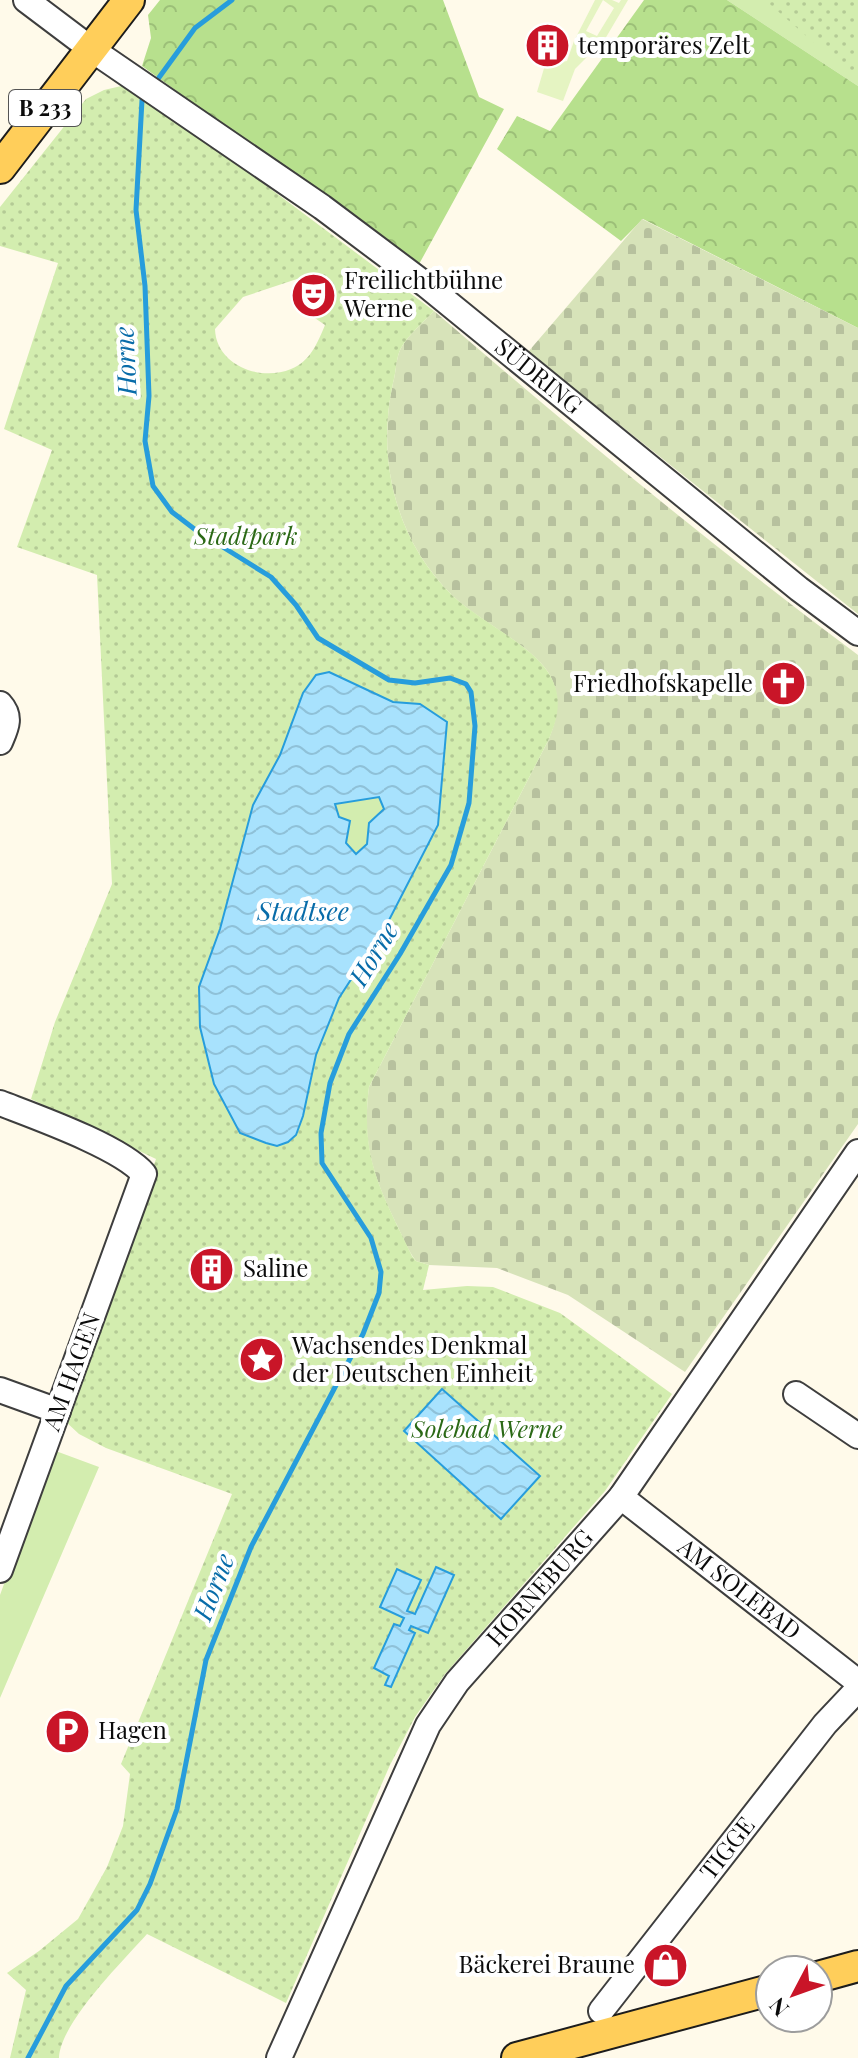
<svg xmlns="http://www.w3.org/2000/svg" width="858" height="2058" font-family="'Playfair Display',serif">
	<defs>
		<pattern id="forest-crowns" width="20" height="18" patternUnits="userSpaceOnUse" patternTransform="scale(2)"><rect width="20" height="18" fill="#b7e08d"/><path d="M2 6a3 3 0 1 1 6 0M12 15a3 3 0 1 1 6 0" fill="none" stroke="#9cbf78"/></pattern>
		<pattern id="cemetery-stones" width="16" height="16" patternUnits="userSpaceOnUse" patternTransform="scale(2)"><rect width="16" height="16" fill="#d7e3b9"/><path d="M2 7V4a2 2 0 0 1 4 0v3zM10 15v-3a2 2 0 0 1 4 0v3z" fill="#b7c19e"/></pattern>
		<pattern id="park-dots" width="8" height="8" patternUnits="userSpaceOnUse" patternTransform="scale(2)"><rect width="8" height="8" fill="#d3edaf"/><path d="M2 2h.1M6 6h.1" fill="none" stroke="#b4ca95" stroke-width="1.8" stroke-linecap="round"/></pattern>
		<pattern id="water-waves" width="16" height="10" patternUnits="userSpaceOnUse" patternTransform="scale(2)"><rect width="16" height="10" fill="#a8e2fd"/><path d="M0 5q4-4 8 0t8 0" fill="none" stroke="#8fc1d8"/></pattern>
	</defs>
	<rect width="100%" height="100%" fill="#fffaea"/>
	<path fill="#d3edaf" d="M727 0H858V86Z
		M379 797 384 809 370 823 367 844 356 854 346 843 335 804Z
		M53 1450 99 1467 0 1698V1595Z"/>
	<path fill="url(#forest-crowns)" d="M160 0H443L479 97 504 109 418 266 142 66 151 38 148 15Z
		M644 0H727L858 86V328L643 219 621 241 497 149 517 116 550 131Z"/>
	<path fill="url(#cemetery-stones)" d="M642 219 858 328V614L528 352Z
		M434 311C572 430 712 546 858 655V1124L685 1372 568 1295 497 1268 429 1265 416 1261C407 1249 402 1235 395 1221 372 1173 362 1142 369 1087L548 741C558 718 562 694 548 672 528 643 479 621 453 596 396 541 376 460 393 383 396 373 396 357 401 348 408 335 424 322 434 311Z"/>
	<path fill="url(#park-dots)" fill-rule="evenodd" d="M765 0H858V81Z
		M130 84 434 311C424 322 408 335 401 348 396 357 396 373 393 383 376 460 396 541 453 596 480 621 528 643 548 672 563 695 559 717 548 741L369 1087C360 1159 382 1193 412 1256L416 1261 429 1265 423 1290 467 1286 493 1287 560 1313 672 1394 605 1491 445 1674 415 1717 390 1765 286 2003 147 1934C122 1962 60 2023 59 2058H10L26 1990 7 1973 39 1951 78 1919 107 1867 123 1826 130 1774 121 1764 232 1494 106 1448 79 1434 65 1421 156 1159 31 1099 55 1022 112 884 97 575 17 547 52 450 4 429 58 263 0 246V207L86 99 104 90ZM297 279 309 314 325 325C318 342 310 362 291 369 260 382 216 365 215 329L243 297ZM328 672 393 702 420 704 438 825 387 924 339 998 316 1055 303 1116 240 1133 214 1084 199 987 220 929 253 805Z"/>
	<path fill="#e5f4c2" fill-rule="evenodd" d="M595 0H612L619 3 621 0H628L605 39 575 69 563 101 537 92 545 65 567 61 574 41ZM603 0 614 8 597 36 586 31Z"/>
	<path fill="url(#water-waves)" stroke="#279ddc" stroke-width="2" fill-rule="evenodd" d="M329 672 393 702 420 704 447 722 438 825 387 924 339 998 316 1055 303 1116 296 1135 288 1142 277 1146 266 1143 240 1133 214 1084 200 1027 199 987 220 929 253 805 280 755 303 693 316 675ZM379 797 384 809 369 823 367 844 356 854 346 843 350 821 339 817 335 804Z
		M442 1389 540 1476 501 1519 404 1431Z
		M436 1567 454 1575 428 1633 411 1626 409 1630 415 1633 391 1687 385 1685 389 1676 374 1668 394 1624 400 1626 404 1618 380 1607 397 1569 421 1580 407 1611 415 1614Z"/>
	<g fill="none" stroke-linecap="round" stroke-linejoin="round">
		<path stroke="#279ddc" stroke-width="5" d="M155 83 195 28 232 0
			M28 2058 66 1986 137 1910 150 1884 177 1809 206 1660 251 1547 363 1334 379 1293 381 1272 371 1238 322 1163 321 1133 330 1083 349 1034 400 954 451 865 469 803 475 726 471 692 466 684 450 678 415 683 389 680 318 638 296 605 271 577 197 531 172 512 153 486 145 441 149 396 145 286 136 210 142 100 146 95"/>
		<defs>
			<g id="minor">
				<path id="s1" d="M26 0 91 49 322 207 426 285 799 589 858 633"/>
				<path d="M0 704C12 717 6 728 0 742"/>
				<path d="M0 1103C36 1117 121 1147 144 1174L0 1570"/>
				<path d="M0 1390 58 1411"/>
				<path d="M796 1394 858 1436"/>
				<path id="s2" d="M621 1497 858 1682"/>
				<path id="s3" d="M601 2011 825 1724 858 1689"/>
				<path id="s4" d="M279 2058 428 1725 457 1682 621 1497 858 1152"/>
			</g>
			<path id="major" d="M0 168 129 0
				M818 1977 858 1966
				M517 2058 770 1990"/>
		</defs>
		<use href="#minor" stroke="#3e3e3e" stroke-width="28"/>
		<use href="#major" stroke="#1c1c1c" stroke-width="34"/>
		<use href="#minor" stroke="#fff" stroke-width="24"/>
		<use href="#major" stroke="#ffce5a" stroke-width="30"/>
	</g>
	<defs>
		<symbol id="building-disc" viewBox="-11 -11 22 22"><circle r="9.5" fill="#c91528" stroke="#fff"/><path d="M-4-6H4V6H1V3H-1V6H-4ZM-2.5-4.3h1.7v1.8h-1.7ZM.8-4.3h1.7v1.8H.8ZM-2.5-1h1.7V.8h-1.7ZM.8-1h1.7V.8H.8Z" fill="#fff"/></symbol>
		<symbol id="theatre-disc" viewBox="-11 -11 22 22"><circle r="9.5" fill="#c91528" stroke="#fff"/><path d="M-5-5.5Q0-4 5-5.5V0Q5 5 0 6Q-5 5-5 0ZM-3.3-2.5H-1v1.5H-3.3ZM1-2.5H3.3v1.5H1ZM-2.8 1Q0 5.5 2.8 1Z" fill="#fff"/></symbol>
		<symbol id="church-disc" viewBox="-11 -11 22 22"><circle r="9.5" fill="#c91528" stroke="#fff"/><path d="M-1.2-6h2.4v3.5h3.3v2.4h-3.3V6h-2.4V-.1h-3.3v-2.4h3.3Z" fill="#fff"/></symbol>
		<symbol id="sight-disc" viewBox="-11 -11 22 22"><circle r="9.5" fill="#c91528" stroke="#fff"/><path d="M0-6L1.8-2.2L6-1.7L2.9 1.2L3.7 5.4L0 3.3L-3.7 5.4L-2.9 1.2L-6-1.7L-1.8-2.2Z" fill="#fff"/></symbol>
		<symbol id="parking-disc" viewBox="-11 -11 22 22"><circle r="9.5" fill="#c91528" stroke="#fff"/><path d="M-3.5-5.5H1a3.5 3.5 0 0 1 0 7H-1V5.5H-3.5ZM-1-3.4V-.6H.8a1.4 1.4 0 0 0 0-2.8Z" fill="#fff"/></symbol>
		<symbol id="shop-disc" viewBox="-11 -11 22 22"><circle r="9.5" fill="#c91528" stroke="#fff"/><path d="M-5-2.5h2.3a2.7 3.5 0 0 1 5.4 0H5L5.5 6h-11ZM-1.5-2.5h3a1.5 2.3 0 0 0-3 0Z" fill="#fff"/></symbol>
	</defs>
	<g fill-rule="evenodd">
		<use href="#building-disc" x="522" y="20" width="51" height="51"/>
		<use href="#theatre-disc" x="288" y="270" width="51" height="51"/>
		<use href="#church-disc" x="758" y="658" width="51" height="51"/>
		<use href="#building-disc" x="186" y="1244" width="51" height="51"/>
		<use href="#sight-disc" x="236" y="1334" width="51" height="51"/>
		<use href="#parking-disc" x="42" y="1706" width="51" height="51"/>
		<use href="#shop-disc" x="640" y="1940" width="51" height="51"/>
	</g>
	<g text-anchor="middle" stroke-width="8" stroke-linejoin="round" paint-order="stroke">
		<rect fill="#fff" stroke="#545454" stroke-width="2" x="9" y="90" width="72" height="36" rx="6"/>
		<g font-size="22" font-weight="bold" fill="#0b0b0b">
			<text x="45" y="116">B 233</text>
		</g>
		<g font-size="24" fill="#0b0b0b" stroke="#fff" text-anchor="start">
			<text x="578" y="54">temporäres Zelt</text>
			<text x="344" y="289">Freilichtbühne<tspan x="344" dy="28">Werne</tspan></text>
			<text x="753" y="692" text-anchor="end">Friedhofskapelle</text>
			<text x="243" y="1277">Saline</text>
			<text x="292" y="1354">Wachsendes Denkmal<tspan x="292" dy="28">der Deutschen Einheit</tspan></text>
			<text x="98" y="1739">Hagen</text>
			<text x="635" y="1973" text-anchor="end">Bäckerei Braune</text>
		</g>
		<g font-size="24" fill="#0b0b0b" stroke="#fff">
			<text dy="8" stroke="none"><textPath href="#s1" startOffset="636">SÜDRING</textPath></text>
			<text transform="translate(72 1372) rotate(-70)" y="8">AM HAGEN</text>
			<text dy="8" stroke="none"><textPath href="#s4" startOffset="542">HORNEBURG</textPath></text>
			<text dy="8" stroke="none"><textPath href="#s2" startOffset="150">AM SOLEBAD</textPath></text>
			<text dy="8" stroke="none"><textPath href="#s3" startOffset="206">TIGGE</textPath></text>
		</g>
		<g font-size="24" font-style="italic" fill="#2b6916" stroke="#fff">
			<text x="246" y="545">Stadtpark</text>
			<text x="487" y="1438">Solebad Werne</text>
		</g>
		<g font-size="26" font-style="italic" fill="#086ca9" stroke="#fff">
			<text transform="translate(126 361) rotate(-93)" y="9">Horne</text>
			<text x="303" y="921">Stadtsee</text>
			<text transform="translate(374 954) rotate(-59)" y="9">Horne</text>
			<text transform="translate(214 1587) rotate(-69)" y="9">Horne</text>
		</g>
	</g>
	<g transform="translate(794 1994) rotate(229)"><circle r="38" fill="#ffffff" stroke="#9d9d9d" stroke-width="2"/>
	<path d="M0-6L14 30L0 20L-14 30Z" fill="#c91528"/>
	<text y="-12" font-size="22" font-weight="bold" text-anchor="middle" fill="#0b0b0b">N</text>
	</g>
</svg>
